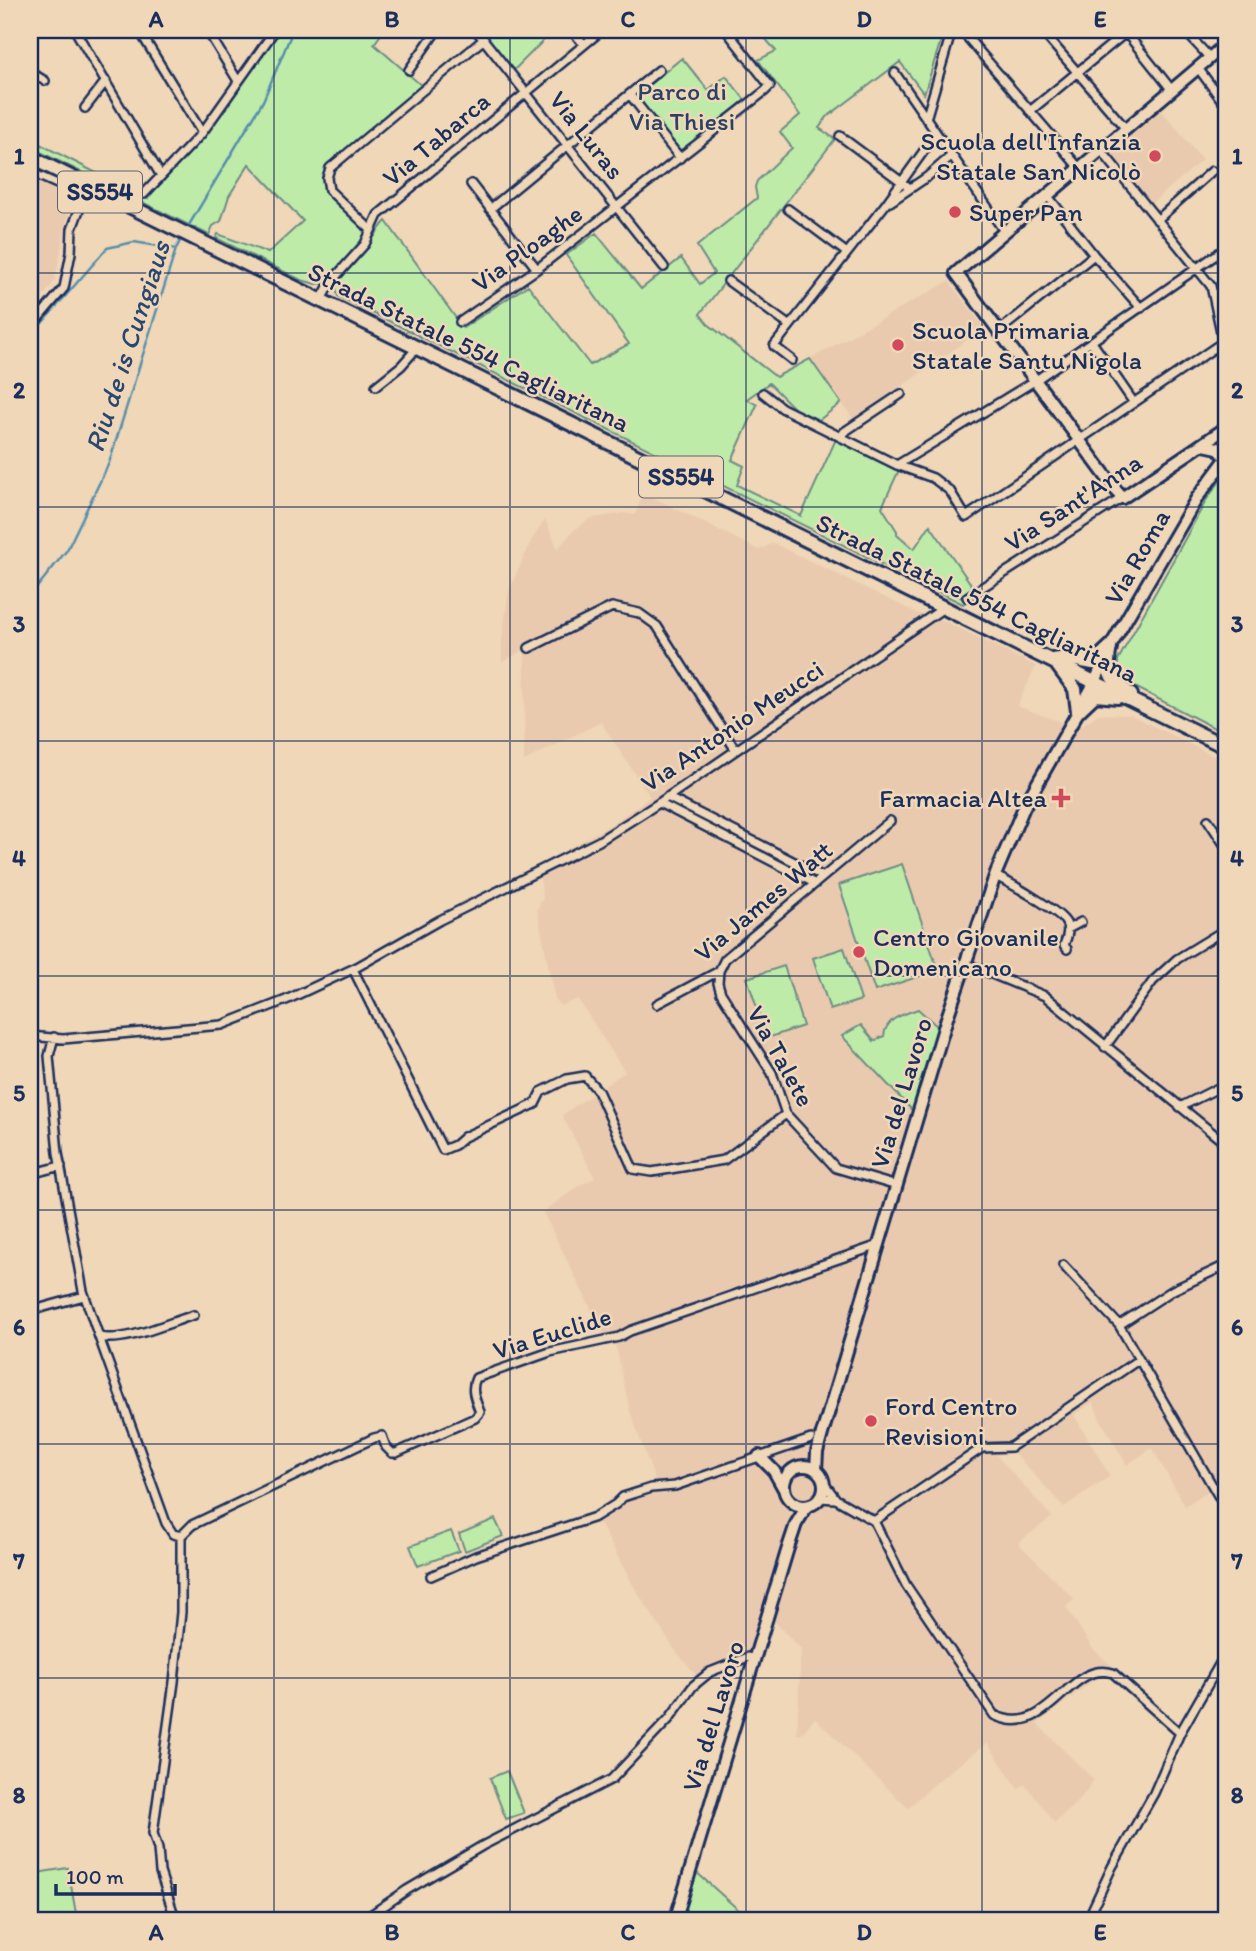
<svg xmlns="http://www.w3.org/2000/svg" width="1256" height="1951" font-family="Itim,sans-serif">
	<rect width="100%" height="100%" fill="#efd7b7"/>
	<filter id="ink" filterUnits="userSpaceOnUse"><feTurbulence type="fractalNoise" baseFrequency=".0143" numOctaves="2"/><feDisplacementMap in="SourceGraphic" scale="14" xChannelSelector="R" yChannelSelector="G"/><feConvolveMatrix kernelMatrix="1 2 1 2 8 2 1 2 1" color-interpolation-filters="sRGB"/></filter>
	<g filter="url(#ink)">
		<path fill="#eacaae" d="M1159 107 1202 160 1152 203 1109 152Z
			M30 174 72 194 55 280 30 316Z
			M949 281 984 328 854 420 810 359Z
			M646 494 759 550 773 543 923 616 942 620 1036 666 1017 706 1078 728 1098 714 1131 715 1226 762V1500L1217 1506 1208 1491 1185 1506 1152 1448 1127 1465 1100 1419 1093 1402 1074 1415 1110 1476 1064 1507 1014 1453 996 1455 1052 1517 1018 1543 1074 1599 1066 1607 1093 1649 1112 1666 1037 1724 1094 1780 1081 1798 1055 1823 1025 1784 1018 1788 987 1743 941 1778 908 1808 815 1718 801 1734H797L801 1649 774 1621 759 1667 744 1662 702 1682 675 1650 634 1587 594 1512 613 1497 655 1481 630 1411 616 1346 604 1335 543 1212 580 1185 595 1178 562 1115 625 1072 578 999 560 1006 555 999 537 909 543 898 538 866 612 824 650 797 601 722 524 761 525 649 502 662V639L509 591 531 541 545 520 558 549 573 531 589 519 623 513 635 515 641 499Z"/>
		<path fill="#bfeba9" stroke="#6d8d84" stroke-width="2" d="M280 30H384L374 44 422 86 421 90 325 167 324 187 328 196 362 225 365 237 362 243 325 283 316 284 301 280 216 238 218 234 268 253 303 221 249 164 229 196 221 221 213 226 209 235 30 147V139L147 199 205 134Z
			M481 30H541L547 37 514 70Z
			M758 30H949L942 37 924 94 900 62 827 117 819 128 835 139 700 314 708 324 776 377 810 359 841 403 819 420 795 409 769 383 747 399 757 405 732 460 744 466 737 485 801 516 836 439 899 470 882 507 897 531V534L914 549 930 525 973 587 960 597 967 601 963 604 338 296C336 290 335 286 338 280 345 268 357 260 366 250 373 240 377 230 386 221L463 328 528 285 590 365 629 344 566 255 596 233 641 289 681 258 700 284 714 273 697 246 757 198 755 187 757 181 792 148 780 132 800 115 758 60 776 51Z
			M682 58 708 90 726 76 745 100 680 153 634 97Z
			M1226 473V734L1131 685C1121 678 1117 672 1118 660L1207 499Z
			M902 864 938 970 875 991 839 885Z
			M844 948 861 1000 830 1010 813 958Z
			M784 966 803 1026 767 1038 747 978Z
			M918 1009 938 1027 912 1110 842 1036 861 1025 874 1041 884 1036C886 1018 902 1015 918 1009Z
			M495 1519 503 1536 465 1551 459 1534Z
			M451 1531 459 1551 418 1566 410 1546Z
			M507 1771 524 1813 506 1819 490 1778Z
			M68 1868 76 1914 30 1921V1874Z
			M695 1871 751 1921H680Z"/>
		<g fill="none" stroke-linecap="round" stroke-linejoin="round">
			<path stroke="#588fac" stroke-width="2.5" d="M186 230 263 101 293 30
				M30 337 107 248 134 242 176 249
				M30 596 67 550 109 463 176 249 183 235"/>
			<defs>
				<path id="street" d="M75 30 161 176
					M139 30 202 133
					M207 30 238 81
					M476 30 664 267
					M571 30 584 44
					M961 30 1080 169
					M1041 30 1126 129
					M1124 30 1171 89
					M1184 30 1209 57
					M1198 68 1226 106
					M409 70 437 30
					M30 72 45 81
					M895 73 1004 231
					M630 95 680 158
					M85 108 106 81
					M1030 111 1129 30
					M926 119 949 40 955 30
					M840 136 910 188
					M1101 150 1211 286 1226 355
					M30 172 84 196
					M471 184 537 269
					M144 194 202 133 275 30
					M1047 195 1094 255 1141 308
					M890 202 927 177 951 156
					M490 209 659 70
					M788 209 847 253
					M1157 220 1212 171
					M371 230 329 190 327 178 330 168 484 39
					M728 281 790 326
					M321 300 330 283 365 244 378 215 602 30
					M460 322 537 269 765 91 770 86 726 30
					M30 328 64 288 71 253 72 229 88 186
					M999 331 1094 255
					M1092 342 1134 403
					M792 360 774 346 885 205 936 134
					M376 386 401 366 417 348
					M763 393 782 408 897 465 933 478 950 491 966 517 1223 342
					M841 437 844 432 901 394
					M897 465 1036 380 1226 248
					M967 597 1122 498
					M529 648 612 607 639 613 657 626 735 749
					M667 797 822 876
					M659 803 814 883
					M1208 820 1226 847
					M995 876C1009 882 1060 911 1066 923 1070 930 1067 938 1064 945L1067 949
					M1068 929 1081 922
					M965 963 1045 996 1226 1144
					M353 969 443 1150 455 1145 464 1137 535 1104 541 1092 567 1079 585 1076 598 1091 633 1169 652 1172 724 1160 786 1114
					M719 971 718 983 721 993 772 1073 786 1114 836 1168 897 1186
					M657 1004 719 971 725 959 890 821
					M30 1036 63 1039 222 1025 286 1000 357 967 440 920 599 841 659 803 945 607
					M54 1037 49 1056 58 1153 83 1291 99 1337C125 1343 168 1323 194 1315
					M1105 1047 1153 981 1177 959 1226 929
					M1180 1107 1226 1084
					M30 1174 61 1166
					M1063 1265 1119 1325 1226 1509
					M30 1311 84 1296
					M1119 1325 1173 1290 1226 1265
					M99 1337 166 1523 173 1534 181 1536
					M824 1483 836 1499 874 1521 906 1585 994 1715C1049 1742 1068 1659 1113 1673L1180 1733
					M820 1498 835 1499
					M874 1521 982 1448 1011 1447 1138 1360
					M181 1536 192 1525 374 1438 382 1436 386 1447 392 1453H396L475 1418 480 1412C476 1401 470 1390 476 1378L550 1352 619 1337 630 1331 879 1245
					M431 1576 476 1556 595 1517 616 1504 623 1497 651 1488 675 1486 811 1439
					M176 1921 160 1872 158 1849 153 1833 174 1682 181 1612V1536
					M362 1921 407 1890 482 1846 612 1779 669 1719 693 1686 710 1672 748 1657 755 1659
					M1087 1921 1112 1867 1154 1793 1180 1733 1226 1653"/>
				<path id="secondary" d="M1226 44 956 273 1122 498 1226 428
					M1204 445 1218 448 1226 458
					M759 1456 774 1471 784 1489
					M784 1486a20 20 0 1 1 40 0a20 20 0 1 1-40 0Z
					M816 1470 817 1452 822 1434 947 1018 996 873 1024 807 1095 682 1110 647 1197 498 1226 459
					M675 1921 788 1548 796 1524 807 1506"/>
				<path id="primary" d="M30 157 1226 747
					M1110 647C1104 674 1111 678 1131 695
					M1053 660 1067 658 1093 663 1110 647
					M1058 666 1075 689 1078 711
					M1078 711 1095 695 1118 697"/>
			</defs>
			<use href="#street" stroke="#1b2f5e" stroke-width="12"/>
			<use href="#secondary" stroke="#1b2f5e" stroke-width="16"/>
			<use href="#primary" stroke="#1b2f5e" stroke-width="18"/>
			<use href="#street" stroke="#efd7b7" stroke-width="7"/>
			<use href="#secondary" stroke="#efd7b7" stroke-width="10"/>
			<use href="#primary" stroke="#efd7b7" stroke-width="12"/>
		</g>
	</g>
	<path fill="none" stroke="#1b2f5e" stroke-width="2" stroke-opacity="0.55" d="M274 30V1921M510 30V1921M746 30V1921M982 30V1921M30 273H1226M30 507H1226M30 741H1226M30 976H1226M30 1210H1226M30 1444H1226M30 1678H1226"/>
	<g fill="#d1495b" stroke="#efd7b7" stroke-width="2.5">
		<circle cx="1155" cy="156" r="7"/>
		<circle cx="955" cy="212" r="7"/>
		<circle cx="898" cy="345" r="7"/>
		<path d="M1057.5 787.5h7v7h7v7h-7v7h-7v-7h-7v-7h7z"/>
		<circle cx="859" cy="952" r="7"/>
		<circle cx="871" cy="1421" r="7"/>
	</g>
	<g text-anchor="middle" stroke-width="5" stroke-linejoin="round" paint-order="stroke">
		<g fill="#efd7b7" stroke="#5b6179" stroke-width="2">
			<rect x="58" y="171.5" width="84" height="41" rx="5"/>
			<rect x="639" y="456.5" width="84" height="41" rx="5"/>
		</g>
		<g font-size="24" font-weight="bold" fill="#1b2f5e">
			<text x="100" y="200">SS554</text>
			<text x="681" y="485">SS554</text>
		</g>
		<g font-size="26" fill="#2b4266" stroke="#efd7b7">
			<text x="682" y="100">Parco di<tspan x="682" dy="30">Via Thiesi</tspan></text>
		</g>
		<g font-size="26" fill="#1b2f5e" stroke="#efd7b7">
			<text transform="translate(587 135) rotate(52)" y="9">Via Luras</text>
			<text transform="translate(436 139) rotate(-40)" y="9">Via Tabarca</text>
			<text transform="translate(527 248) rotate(-36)" y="9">Via Ploaghe</text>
			<text transform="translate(469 347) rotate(26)" y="9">Strada Statale 554 Cagliaritana</text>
			<text transform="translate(1073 502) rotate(-33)" y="9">Via Sant'Anna</text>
			<text transform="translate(1137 557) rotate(-60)" y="9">Via Roma</text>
			<text transform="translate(977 598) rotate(26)" y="9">Strada Statale 554 Cagliaritana</text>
			<text transform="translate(732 726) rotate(-34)" y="9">Via Antonio Meucci</text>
			<text transform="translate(763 901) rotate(-40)" y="9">Via James Watt</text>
			<text transform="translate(781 1056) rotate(61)" y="9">Via Talete</text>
			<text transform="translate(901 1093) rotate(-73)" y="9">Via del Lavoro</text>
			<text transform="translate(552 1333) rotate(-17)" y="9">Via Euclide</text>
			<text transform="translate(713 1716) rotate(-73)" y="9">Via del Lavoro</text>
		</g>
		<g font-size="26" fill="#1b2f5e" stroke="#efd7b7" text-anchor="start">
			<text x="1141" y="150" text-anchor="end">Scuola dell'Infanzia<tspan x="1141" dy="30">Statale San Nicolò</tspan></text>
			<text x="969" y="221">Super Pan</text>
			<text x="912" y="339">Scuola Primaria<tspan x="912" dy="30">Statale Santu Nigola</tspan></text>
			<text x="1047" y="807" text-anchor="end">Farmacia Altea</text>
			<text x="873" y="946">Centro Giovanile<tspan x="873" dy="30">Domenicano</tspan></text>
			<text x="885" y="1415">Ford Centro<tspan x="885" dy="30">Revisioni</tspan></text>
		</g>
		<g font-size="28" font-style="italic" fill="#2a4772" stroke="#efd7b7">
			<text transform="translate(127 346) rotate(-72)" y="10">Riu de is Cungiaus</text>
		</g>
	</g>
	<rect width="1256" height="1951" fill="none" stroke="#efd7b7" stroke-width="77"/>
	<path d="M56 1884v10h119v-10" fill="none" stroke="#1b2f5e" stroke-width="3.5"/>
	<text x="66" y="1884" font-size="21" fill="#1b2f5e" stroke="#efd7b7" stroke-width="5" paint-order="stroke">100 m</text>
	<rect x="38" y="38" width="1180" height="1874" fill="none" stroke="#1b2f5e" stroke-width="2.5"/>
	<g font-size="23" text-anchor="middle" font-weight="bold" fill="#1b2f5e">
		<text x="156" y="27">A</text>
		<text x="392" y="27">B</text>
		<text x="628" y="27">C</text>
		<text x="864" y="27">D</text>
		<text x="1100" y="27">E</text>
		<text x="19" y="164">1</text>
		<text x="1237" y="164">1</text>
		<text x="19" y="398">2</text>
		<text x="1237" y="398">2</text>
		<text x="19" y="632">3</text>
		<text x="1237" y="632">3</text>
		<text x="19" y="866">4</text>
		<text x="1237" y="866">4</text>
		<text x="19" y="1101">5</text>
		<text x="1237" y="1101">5</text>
		<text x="19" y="1335">6</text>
		<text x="1237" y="1335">6</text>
		<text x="19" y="1569">7</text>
		<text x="1237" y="1569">7</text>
		<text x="19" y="1803">8</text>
		<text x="1237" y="1803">8</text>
		<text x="156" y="1940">A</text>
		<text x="392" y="1940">B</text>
		<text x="628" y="1940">C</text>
		<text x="864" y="1940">D</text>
		<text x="1100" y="1940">E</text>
	</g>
</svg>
